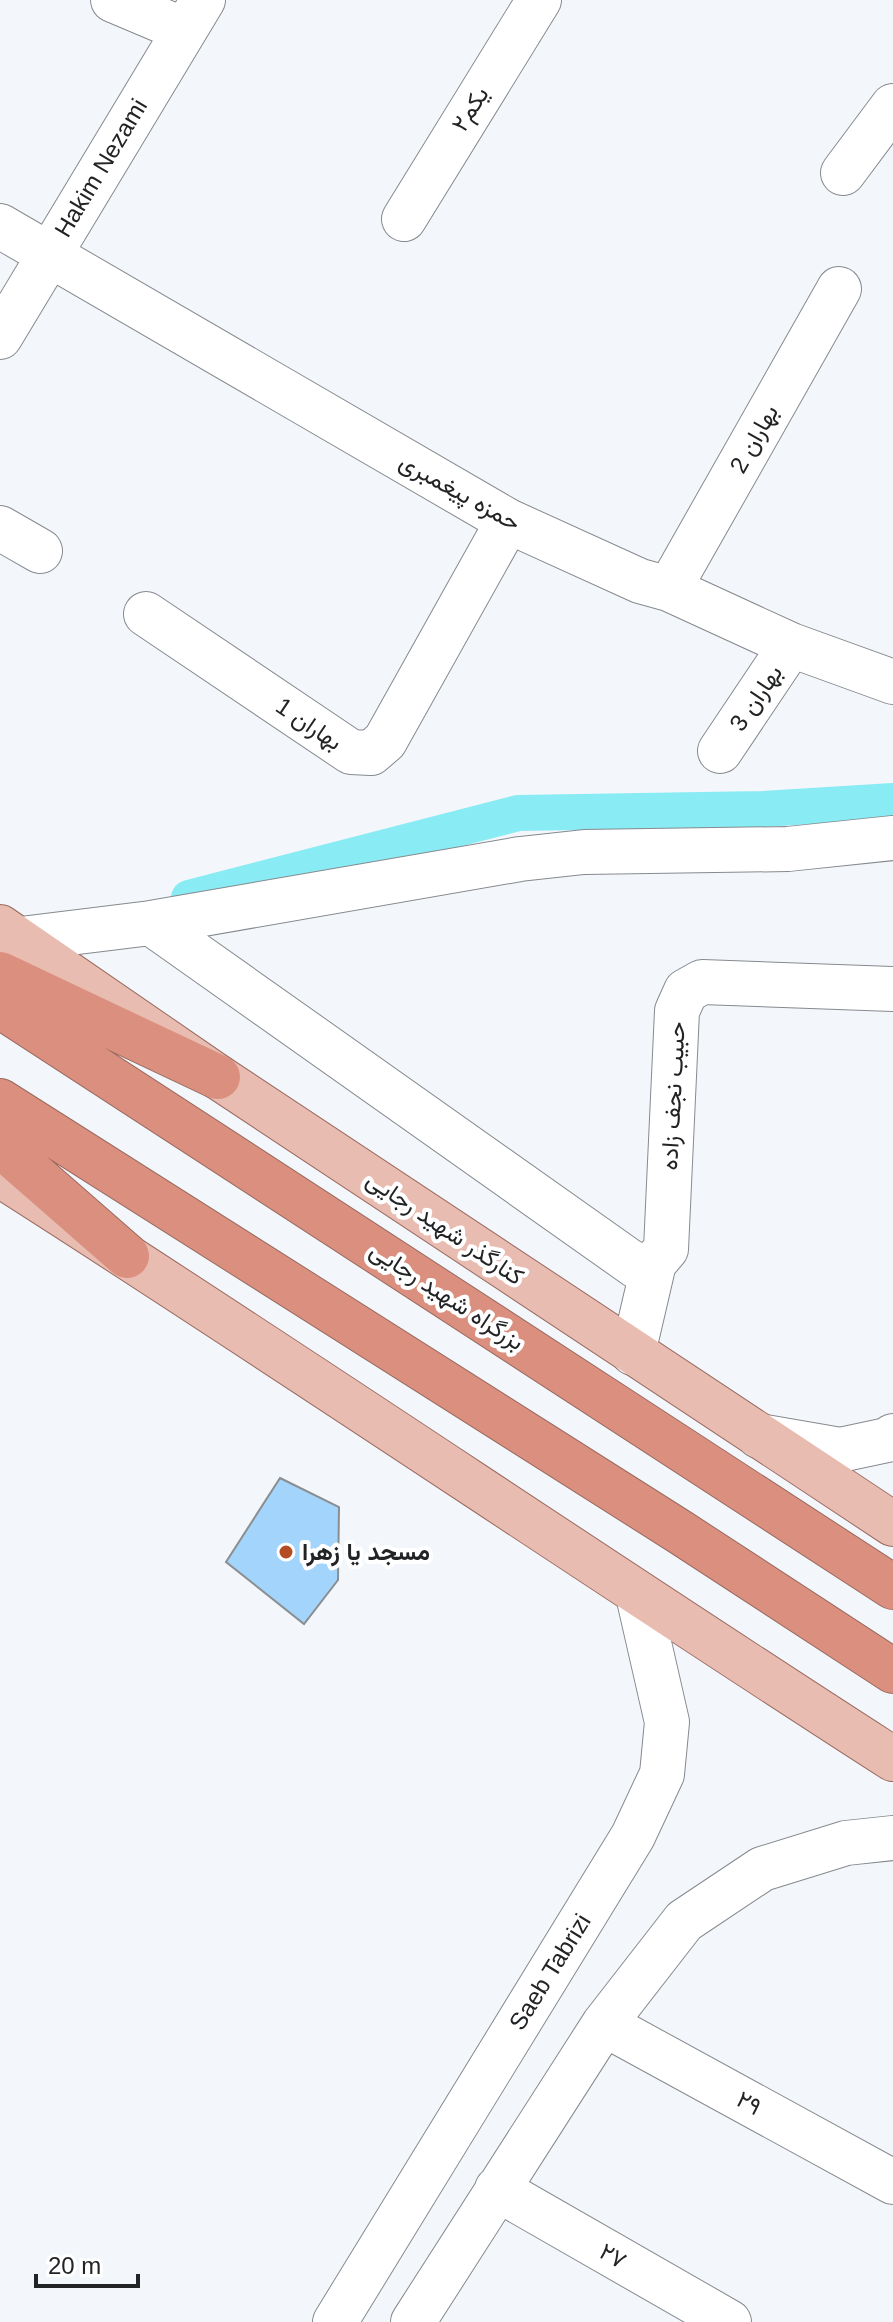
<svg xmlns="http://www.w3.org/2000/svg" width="893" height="2322" font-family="Helvetica,Vazirmatn,sans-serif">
	<rect width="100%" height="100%" fill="#f3f7fb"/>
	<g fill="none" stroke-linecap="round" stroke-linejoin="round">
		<path stroke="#89ebf4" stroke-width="36" d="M189 898 518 813 763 809 893 801"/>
	</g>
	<path fill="#a3d4fb" stroke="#8a8e91" stroke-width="2" d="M280 1478 339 1507 338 1580 304 1624 226 1562Z"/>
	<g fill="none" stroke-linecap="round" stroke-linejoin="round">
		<defs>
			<path id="minor" d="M113 0 184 30
				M843 173 893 106
				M404 219 539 0
				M0 226 508 521 640 581 669 589 791 645 893 682
				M0 337 203 0
				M0 528 40 551
				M669 589 839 289
				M146 614 351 752 371 753 385 741 508 521
				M720 751 791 645
				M151 923 520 859 584 852 788 849 893 838
				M21 939 151 923 636 1266 654 1263
				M633 1353 654 1263 666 1249 677 1011 686 991 702 982 893 989
				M759 1436 840 1450 887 1440 893 1436
				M604 2024 893 2182
				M497 2189 729 2322
				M335 2322 633 1836 662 1774 667 1722 638 1595
				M413 2322 604 2024 684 1921 762 1869 846 1843 893 1838"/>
			<path id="major" d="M0 927 218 1077 893 1524
				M0 1175C300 1366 594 1567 893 1759"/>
			<path id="highway" d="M0 974 218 1077
				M0 1006 893 1587
				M0 1101 680 1532 893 1671
				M0 1145 127 1256"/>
		</defs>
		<use href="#minor" stroke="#868a8e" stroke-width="46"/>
		<use href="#major" stroke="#9a6a60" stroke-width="46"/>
		<use href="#highway" stroke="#9a6a60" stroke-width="46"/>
		<use href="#minor" stroke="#fff" stroke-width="44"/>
		<use href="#major" stroke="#e9bcb2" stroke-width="44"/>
		<use href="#highway" stroke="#db907f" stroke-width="44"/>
	</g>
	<circle fill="#b44d26" stroke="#fff" stroke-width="3" cx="286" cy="1552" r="8"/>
	<g text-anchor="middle" stroke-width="8" stroke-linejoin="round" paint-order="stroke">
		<g font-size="24" fill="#222325" stroke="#fff">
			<text transform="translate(470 109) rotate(-58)" y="8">یکم۲</text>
			<text transform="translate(101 168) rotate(-59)" y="8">Hakim Nezami</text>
			<text transform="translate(754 439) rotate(-61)" y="8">بهاران 2</text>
			<text transform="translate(460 492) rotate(29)" y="8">حمزه پیغمبری</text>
			<text transform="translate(756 698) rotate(-56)" y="8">بهاران 3</text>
			<text transform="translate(309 724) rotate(34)" y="8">بهاران 1</text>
			<text transform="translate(673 1096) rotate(-87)" y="8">حبیب نجف زاده</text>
			<text transform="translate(445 1228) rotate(34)" y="8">کنارگذر شهید رجایی</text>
			<text transform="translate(447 1296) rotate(33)" y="8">بزرگراه شهید رجایی</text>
			<text transform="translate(550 1972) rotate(-58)" y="8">Saeb Tabrizi</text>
			<text transform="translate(749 2103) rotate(29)" y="8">۲۹</text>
			<text transform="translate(613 2256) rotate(30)" y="8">۲۷</text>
		</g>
		<g font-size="24" font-weight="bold" fill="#222325" stroke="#fff" text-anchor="start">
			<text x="302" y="1560">مسجد یا زهرا</text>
		</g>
	</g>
	<path d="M36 2274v12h102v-12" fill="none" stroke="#222325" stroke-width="4"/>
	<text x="48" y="2274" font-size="24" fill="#222325" stroke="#ffffff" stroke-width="6" paint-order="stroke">20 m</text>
</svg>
